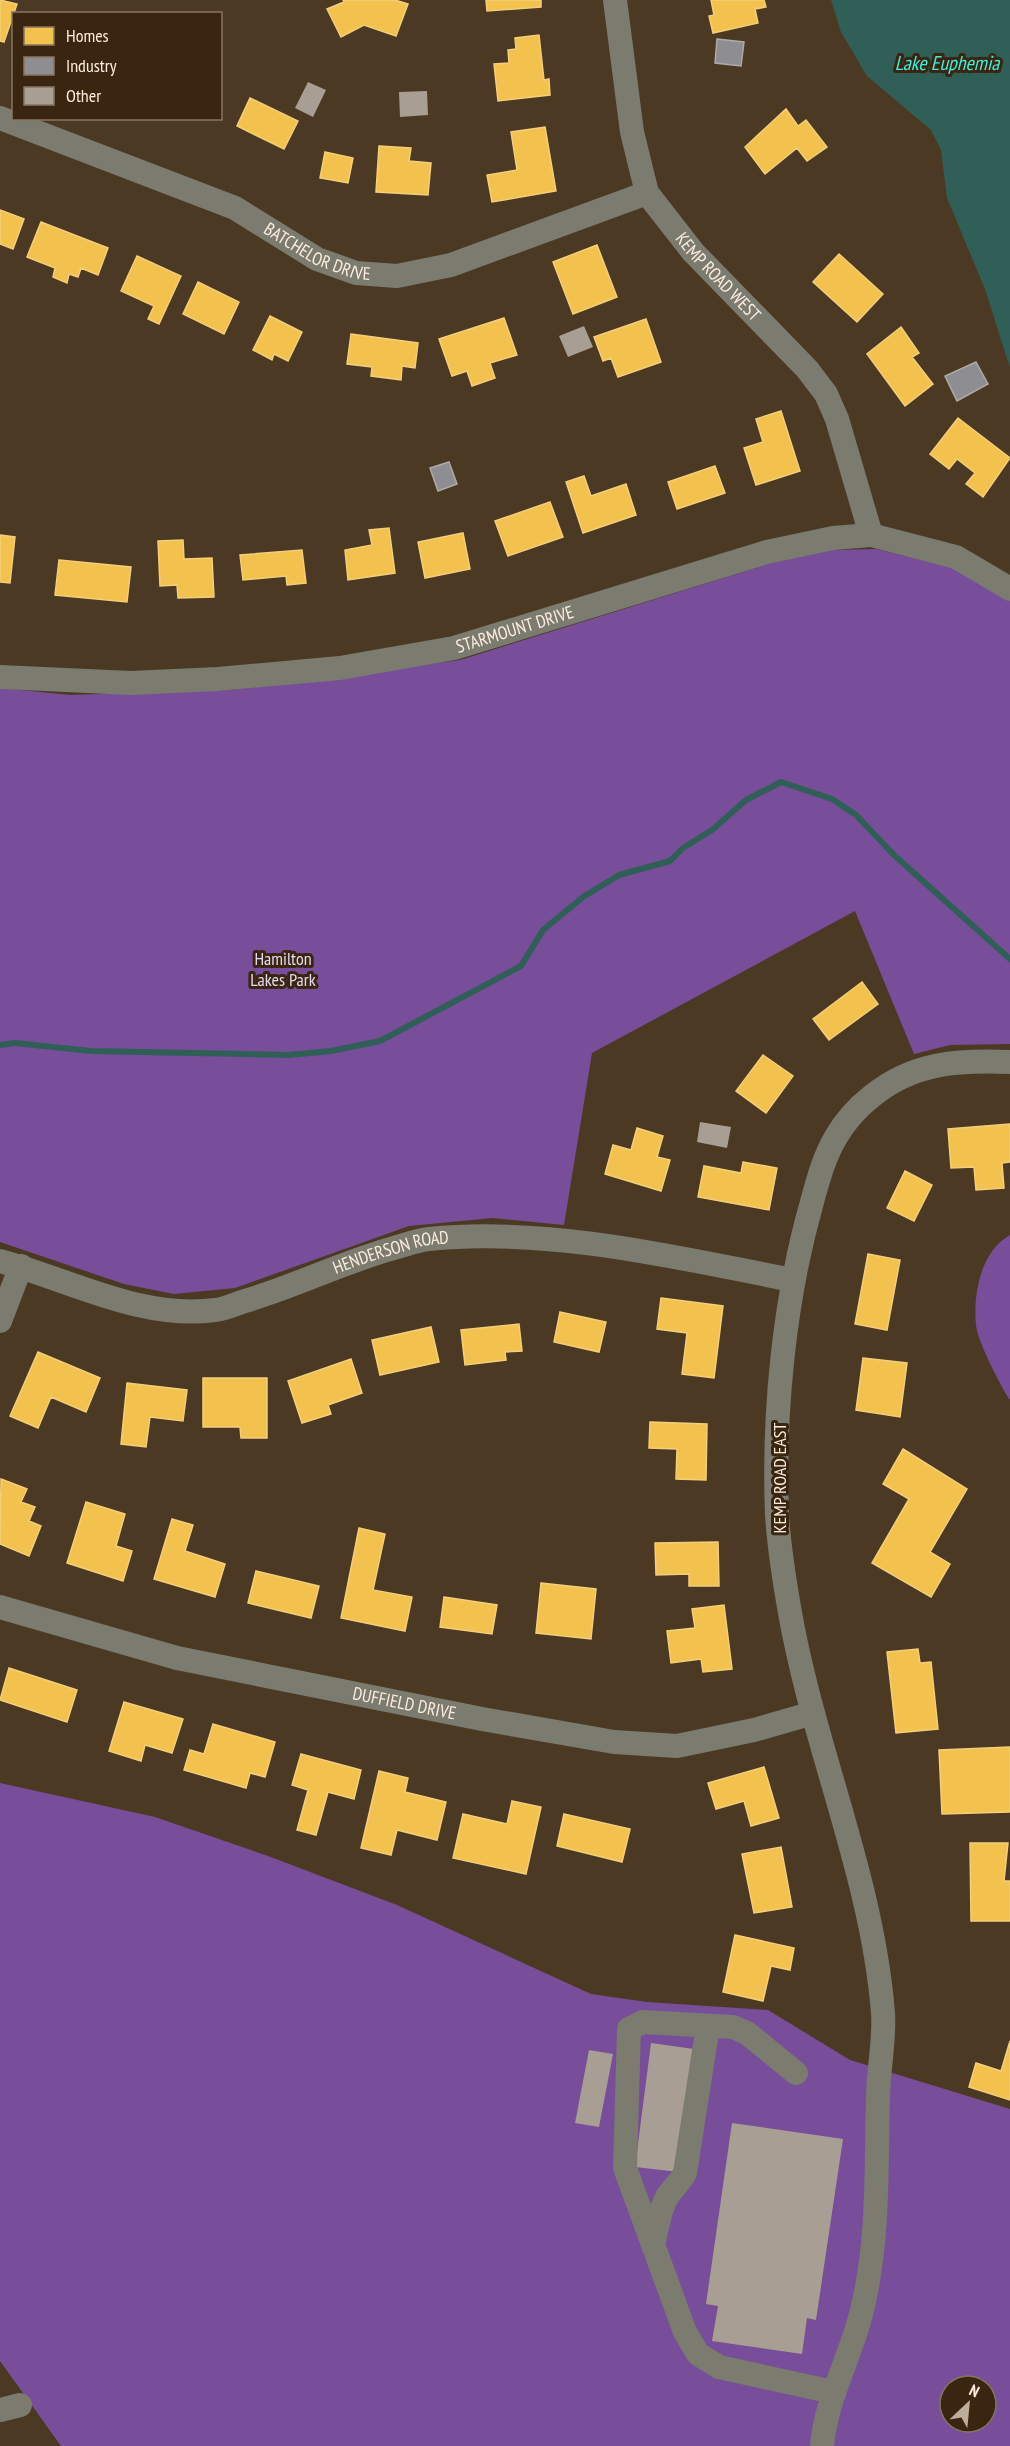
<svg xmlns="http://www.w3.org/2000/svg" width="1010" height="2446" font-family="'PT Sans Narrow',sans-serif">
	<rect width="100%" height="100%" fill="#4c3924"/>
	<path fill="#784d99" fill-rule="evenodd" d="M876 549 955 568 1010 601V1044L950 1045 914 1054 855 911 592 1053 564 1225 492 1218 409 1226 235 1288 174 1294 124 1284 0 1242V688L70 695 232 690 460 660 772 563 832 550Z
		M1010 1235V1400C1001 1387 977 1340 976 1325 973 1293 981 1251 1010 1235Z
		M0 1783 155 1817 268 1856 397 1905 591 1994 647 2002 768 2010 850 2060 1010 2109V2446H61L0 2361ZM950 2386H986V2422H950Z"/>
	<path fill="#305f58" d="M831 0H1010V368L985 289 947 198 941 150 931 130 867 76 841 32Z"/>
	<path fill="#f2c14e" stroke="#f5ce79" stroke-width="1.5" d="M0 0 17 4 4 42 0 41Z
		M343 0H395L408 4 396 36 364 25 341 37 327 9 344 2Z
		M486 0H541V7L487 11Z
		M711 0H764L766 7 755 9 758 23 713 33 709 16 714 15Z
		M539 35 544 80 549 79 550 95 498 101 494 64 509 63 508 50 516 49 515 38Z
		M250 98 298 121 284 149 237 126Z
		M786 109 798 126 806 120 827 147 807 161 797 148 765 174 745 147Z
		M545 127 556 191 492 202 487 175 517 170 511 132Z
		M379 146 411 148 409 161 431 163 428 195 376 192Z
		M325 152 353 158 348 183 320 178Z
		M0 210 24 219 13 249 0 244Z
		M41 222 108 248 98 275 81 268 78 277 69 274 67 283 53 277 55 268 27 257Z
		M597 245 617 297 573 314 553 262Z
		M839 254 883 294 857 322 813 282Z
		M137 256 181 276 159 324 148 319 154 306 121 291Z
		M198 282 239 302 224 334 183 314Z
		M270 316 302 332 288 361 274 354 272 360 253 350Z
		M504 318 517 355 490 363 495 378 472 386 467 371 452 376 439 339Z
		M646 319 661 362 618 377 611 358 603 361 594 337Z
		M901 327 919 353 912 357 933 384 905 406 867 354Z
		M351 334 418 343 415 368 402 366 401 380 371 376 372 367 347 364Z
		M781 411 800 471 756 485 744 448 763 442 756 419Z
		M958 418 1010 458 983 497 966 484 975 473 957 459 949 469 930 454Z
		M715 466 725 493 677 509 668 482Z
		M584 476 591 496 626 484 636 515 583 533 566 482Z
		M550 502 563 537 508 556 495 521Z
		M389 528 395 573 348 580 345 550 372 545 369 530Z
		M463 533 470 569 425 578 418 542Z
		M0 535 15 537 10 583 0 582Z
		M183 540 184 559 212 558 214 597 178 598 177 585 160 586 158 541Z
		M302 550 306 583 287 585 286 576 243 580 240 555Z
		M59 560 131 567 127 602 55 595Z
		M862 982 878 1004 829 1040 813 1019Z
		M763 1055 793 1076 766 1113 736 1091Z
		M1010 1124V1162L1002 1163 1004 1188 976 1190 974 1167 951 1168 948 1129Z
		M637 1128 663 1136 657 1157 670 1160 661 1191 605 1174 613 1145 631 1150Z
		M743 1162 777 1168 769 1210 698 1197 704 1166 741 1173Z
		M905 1171 932 1185 914 1221 887 1208Z
		M868 1254 900 1260 887 1330 855 1324Z
		M661 1298 723 1306 714 1378 682 1374 687 1333 657 1329Z
		M560 1312 606 1322 599 1352 554 1342Z
		M519 1324 522 1351 505 1352 506 1360 465 1365 461 1330Z
		M431 1327 439 1362 380 1375 372 1340Z
		M38 1352 100 1378 86 1412 51 1397 38 1428 10 1416Z
		M863 1358 907 1363 900 1417 856 1410Z
		M351 1359 362 1393 328 1405 331 1414 302 1423 288 1381Z
		M203 1378H267V1438H241L240 1427H203Z
		M127 1383 187 1390 183 1421 150 1417 146 1447 121 1444Z
		M650 1422 707 1424 706 1480 676 1479 677 1449 649 1448Z
		M903 1449 967 1489 930 1552 950 1564 931 1597 872 1563 909 1499 883 1484Z
		M1 1479 27 1489 21 1502 35 1507 29 1521 41 1526 29 1556 0 1544Z
		M86 1502 125 1514 116 1546 132 1551 123 1581 67 1563Z
		M172 1519 193 1525 185 1551 225 1564 215 1597 154 1579Z
		M359 1528 385 1534 373 1590 412 1597 405 1631 341 1618Z
		M718 1542 719 1586H689V1574L656 1575 655 1543Z
		M256 1571 319 1586 311 1618 248 1603Z
		M541 1583 596 1589 591 1639 536 1633Z
		M444 1597 497 1605 492 1634 440 1627Z
		M724 1605 732 1669 703 1672 701 1659 671 1663 667 1631 695 1628 692 1609Z
		M918 1649 920 1663 931 1662 938 1729 896 1733 887 1652Z
		M9 1668 77 1690 67 1722 0 1700Z
		M124 1702 183 1719 172 1753 145 1745 141 1761 109 1751Z
		M213 1724 275 1742 265 1777 250 1773 246 1788 184 1770 190 1750 204 1754Z
		M1010 1747V1812L942 1814 939 1750Z
		M301 1754 361 1770 354 1799 328 1792 316 1835 297 1830 308 1790 292 1785Z
		M764 1767 779 1818 751 1826 744 1801 716 1809 708 1783Z
		M379 1771 408 1778 405 1792 446 1802 437 1840 397 1830 391 1855 361 1848Z
		M512 1801 541 1807 526 1874 453 1858 463 1814 507 1824Z
		M564 1814 630 1829 622 1862 557 1846Z
		M970 1843H1008L1004 1881H1010V1921H971Z
		M781 1847 792 1907 754 1913 742 1854Z
		M735 1935 794 1948 790 1970 771 1966 763 2001 723 1992Z
		M1010 2041V2100L969 2087 976 2063 1001 2071Z"/>
	<path fill="#8d8d92" stroke="#afaaa8" stroke-width="1.5" d="M717 39 744 42 741 66 715 63Z
		M976 362 988 384 957 401 945 376Z
		M449 462 457 484 438 491 430 468Z"/>
	<g fill="none" stroke-linecap="round" stroke-linejoin="round">
		<path stroke="#305f58" stroke-width="6" d="M0 1045 15 1043 91 1051 289 1055 331 1051 380 1041 521 966 543 930 583 897 619 875 670 861 683 848 712 830 746 800 781 782 832 799 856 815 895 856 1010 959"/>
	</g>
	<path fill="#a89e93" d="M308 82 326 90 313 117 295 108Z
		M427 91 428 115 400 117 399 92Z
		M584 326 593 347 568 357 559 336Z
		M700 1122 731 1127 727 1148 697 1142Z
		M651 2043 694 2049 679 2172 635 2167Z
		M589 2050 613 2054 599 2127 575 2123Z
		M732 2123 843 2139 816 2320 807 2318 802 2354 712 2341 718 2306 706 2304Z"/>
	<g fill="none" stroke-linecap="round" stroke-linejoin="round">
		<g stroke="#7b7b70" stroke-width="24">
			<path id="s1" d="M615 0 632 132 647 193 693 252 807 369 826 394 837 419 871 535"/>
			<path id="s2" d="M0 118 235 208 317 259 356 273 397 276 451 265 647 193"/>
			<path id="s3" d="M0 677 131 683 218 679 340 668 454 648 767 552 833 538 871 535 956 557 1010 589"/>
			<path id="s4" d="M0 1261C68 1279 141 1320 215 1310 225 1309 235 1304 245 1301 296 1286 343 1262 394 1248 405 1245 418 1240 429 1239 548 1227 676 1257 792 1280"/>
			<path d="M0 1321 21 1266"/>
			<path id="s5" d="M0 1607 177 1658 482 1719 614 1742 677 1746 754 1730 813 1713"/>
			<path d="M796 2073 747 2033 733 2027 643 2022 629 2029 625 2168 685 2332 698 2354 719 2367 833 2392"/>
			<path d="M653 2245C657 2229 659 2211 667 2197 673 2188 680 2182 685 2173L708 2026"/>
			<path d="M0 2410 20 2405"/>
			<path d="M822 2446C826 2397 853 2353 863 2306 879 2237 876 2168 878 2098 878 2070 885 2041 883 2013 872 1874 812 1744 789 1607 784 1578 779 1546 777 1515 773 1414 784 1300 812 1202 818 1180 824 1157 836 1137 844 1123 858 1107 872 1096 914 1062 959 1060 1010 1062"/>
		</g>
	</g>
	<g text-anchor="middle" stroke-width="6" stroke-linejoin="round" paint-order="stroke">
		<g font-size="18" fill="#fdecdd" stroke="#392510">
			<text dy="6" stroke="none"><textPath href="#s2" startOffset="346">BATCHELOR DRIVE</textPath></text>
			<text dy="6" stroke="none"><textPath href="#s1" startOffset="306">KEMP ROAD WEST</textPath></text>
			<text dy="6" stroke="none"><textPath href="#s3" startOffset="520">STARMOUNT DRIVE</textPath></text>
			<text dy="6" stroke="none"><textPath href="#s4" startOffset="408">HENDERSON ROAD</textPath></text>
			<text transform="translate(780 1478) rotate(-90)" y="6">KEMP ROAD EAST</text>
			<text dy="6" stroke="none"><textPath href="#s5" startOffset="416">DUFFIELD DRIVE</textPath></text>
		</g>
		<g font-size="18" fill="#e3d8f1" stroke="#392510">
			<text x="283" y="965">Hamilton<tspan x="283" dy="21">Lakes Park</tspan></text>
		</g>
		<g font-size="20" font-style="italic" fill="#3ceede" stroke="#392510">
			<text x="947" y="70">Lake Euphemia</text>
		</g>
	</g>
	<rect x="12" y="12" width="210" height="108" fill="#392510" stroke="#877562" stroke-width="1.5"/>
	<rect x="24" y="27" width="30" height="18" fill="#f2c14e" stroke="#877562" stroke-width="1.5"/>
	<text x="66" y="42" font-size="18" fill="#fdecdd">Homes</text>
	<rect x="24" y="57" width="30" height="18" fill="#8d8d92" stroke="#877562" stroke-width="1.5"/>
	<text x="66" y="72" font-size="18" fill="#fdecdd">Industry</text>
	<rect x="24" y="87" width="30" height="18" fill="#a89e93" stroke="#877562" stroke-width="1.5"/>
	<text x="66" y="102" font-size="18" fill="#fdecdd">Other</text>
	<g transform="translate(968 2404) rotate(26)"><circle r="28" fill="#392510" stroke="#877562" stroke-width="1.5"/>
	<path d="M0-4.5L10 22L0 15L-10 22Z" fill="#bfad9c"/>
	<text y="-9" font-size="16" font-weight="bold" text-anchor="middle" fill="#fdecdd">N</text>
	</g>
</svg>
